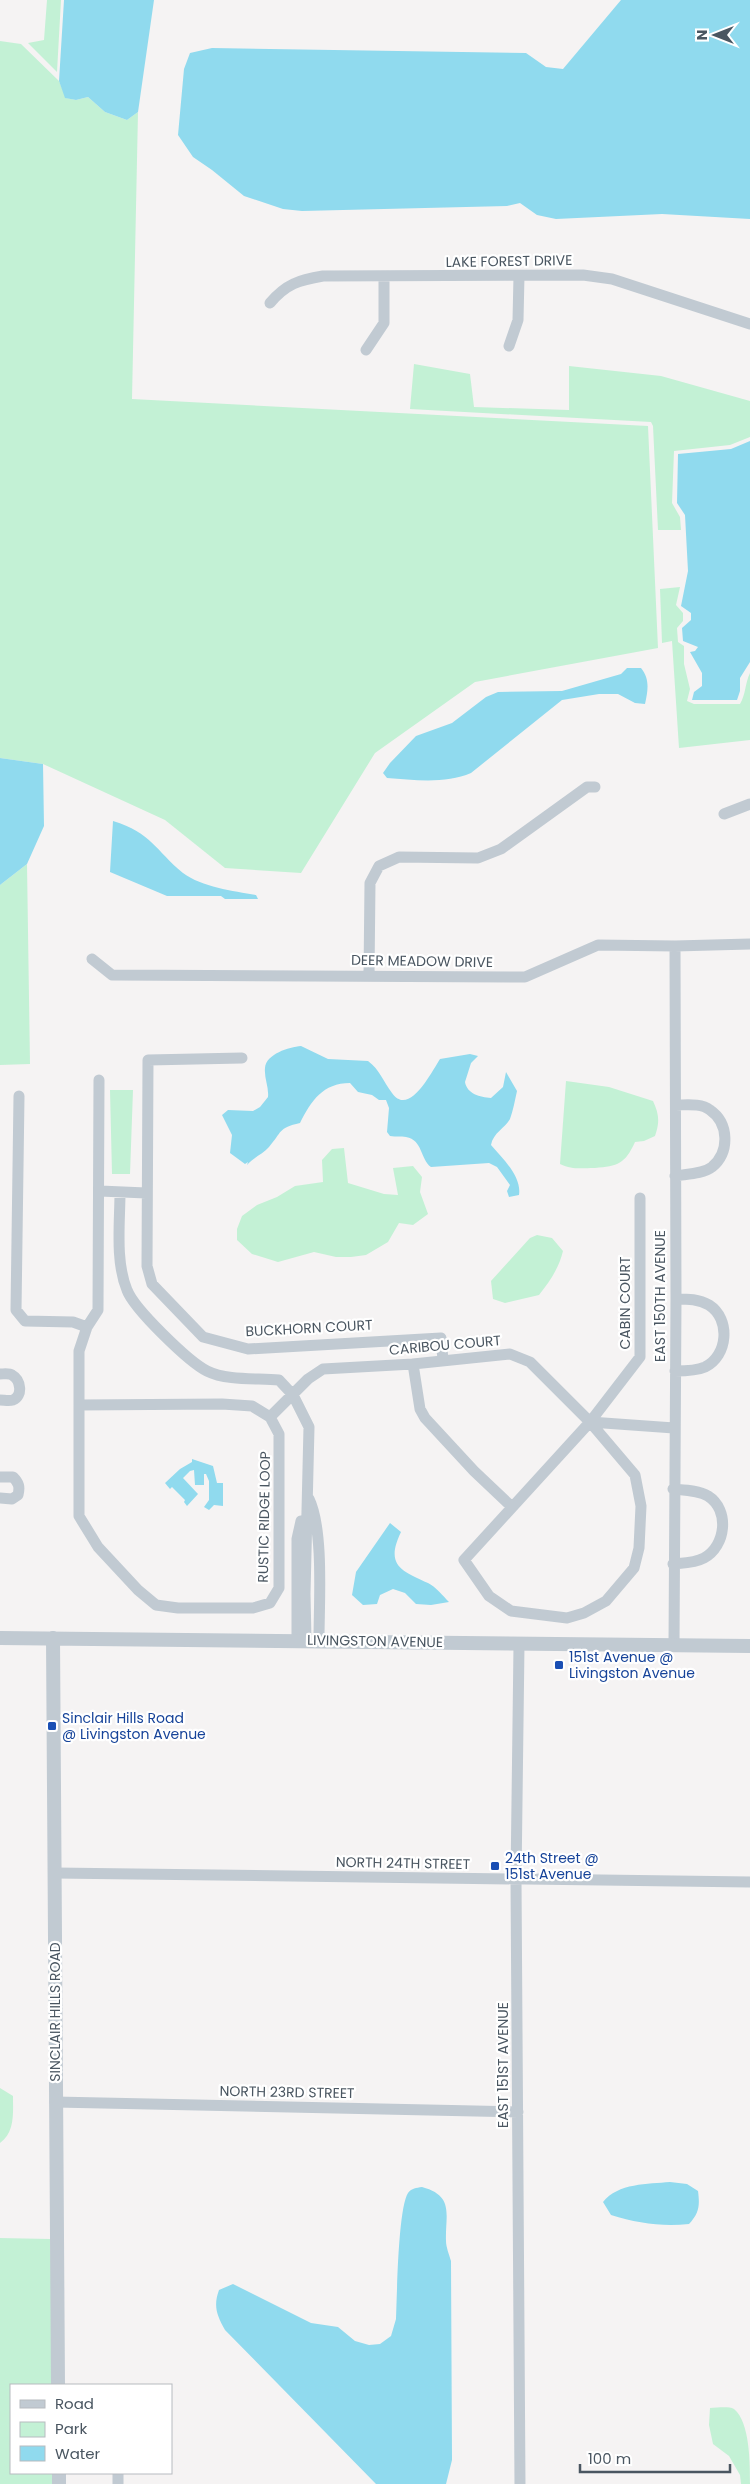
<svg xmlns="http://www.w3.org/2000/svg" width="750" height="2484" font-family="Poppins,sans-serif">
	<rect width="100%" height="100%" fill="#f5f3f3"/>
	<path fill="#c3f1d5" d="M47 0H61L57 72 28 43 44 40Z
		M0 41 21 44 59 81 66 98 76 100 88 97 105 112 127 120 138 112 132 399 648 426 658 648 475 682 375 753 301 873 225 868 165 820 43 764 0 758Z
		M414 364 470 374 474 407 569 410V366L661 376 750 401V437L730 445 674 451 672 503 680 517 681 530H658L653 426 651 422 410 409Z
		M680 587 676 605 683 613V621L677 628 678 642 684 646V664L690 689 687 701 694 704H740C746 694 745 683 750 673V740L679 748 672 641 662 643 660 589Z
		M27 864 30 1064 0 1065V885Z
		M566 1081 609 1087 653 1101C659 1114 660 1122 655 1136L644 1141 635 1142C625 1164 618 1166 595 1168 581 1168 573 1170 560 1164Z
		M110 1090H133L130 1174H112Z
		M344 1148 348 1183 384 1194 398 1195 393 1168 413 1166 422 1177 420 1192 428 1214 413 1225 399 1223 388 1242 366 1255 351 1257H336L314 1252 278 1262 252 1254 237 1240V1229L242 1216 257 1205 277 1197 295 1186 323 1182 322 1160 332 1149Z
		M537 1235 552 1238 563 1251C559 1268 550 1281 539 1295L505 1303 493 1299 491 1281 530 1238Z
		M0 2088 13 2096C13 2113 15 2132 0 2143Z
		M0 2238 50 2239 57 2385H11V2473H58V2484H0Z
		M710 2408C717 2408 728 2406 734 2409 750 2422 750 2463 750 2484H741L740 2475 729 2456 713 2444 709 2425Z"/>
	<path fill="#90daee" d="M64 0H154L138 112 127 120 105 112 88 97 76 100 65 98 59 81Z
		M621 0H750V219L662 214 556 219 537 215 520 203 507 206 302 211 283 209 244 196 212 170 193 157 178 135 184 69 190 53 212 48 526 53 546 67 563 69Z
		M750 441V662L740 678V691L737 700H692L694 692 702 686V673L690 652 695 651 698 647 683 641 682 628 691 620V613L681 606 688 571 685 515 677 503 678 454 731 449Z
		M627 668H641C650 679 648 690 645 704L635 703 618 694H599L562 700 471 773C446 784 414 780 387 778L383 773 390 763 416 736 452 723 486 697 498 692 562 691 621 674Z
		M0 758 43 764 44 826 27 864 0 885Z
		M113 821C152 833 155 850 183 873 202 887 233 891 256 895L258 899H225L221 896H167L110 872Z
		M301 1046 328 1059 368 1061C380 1070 383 1081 392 1093 409 1117 431 1073 440 1059L470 1054 478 1056 471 1063 465 1082C467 1094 480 1097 491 1098L503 1087 506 1072 517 1091C515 1100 513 1111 510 1119 505 1128 493 1133 491 1145 502 1158 522 1176 519 1195L509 1197 507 1191 510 1185 497 1167 489 1163 431 1167C420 1159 423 1140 406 1137 401 1136 396 1137 390 1136L387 1132 389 1108 386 1100H379L372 1095 358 1092 350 1083C323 1083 311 1101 300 1123 278 1128 282 1132 269 1147 263 1154 254 1157 247 1165L248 1162 245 1164 230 1153 232 1135 222 1115 228 1110 253 1111 260 1107 268 1097C269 1087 264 1078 265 1068 266 1054 289 1047 301 1046Z
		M192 1459 213 1466 217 1483H223V1506L214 1505 209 1510 204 1507 209 1500V1481L206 1474H204V1485H195L194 1470 190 1471 183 1478 198 1494 187 1506 184 1502 185 1500 172 1487 170 1489 165 1483 180 1469 192 1462Z
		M390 1523 401 1532C385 1565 401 1571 428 1583 436 1587 443 1596 449 1602L431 1605 416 1604 405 1593 393 1589 380 1595 377 1604 363 1605 352 1595 356 1572Z
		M670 2182 687 2184 698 2191C700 2206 699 2213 689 2224 662 2227 637 2223 611 2215L603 2202C618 2183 648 2184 670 2182Z
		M422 2187C455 2196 445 2215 446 2241 446 2247 449 2254 451 2261L452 2460 446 2484H376L225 2330C217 2316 213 2306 219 2290L233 2284 311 2323 338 2327 355 2341 369 2345 380 2344 391 2336 396 2319C397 2296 398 2209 408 2193 412 2188 416 2188 422 2187Z"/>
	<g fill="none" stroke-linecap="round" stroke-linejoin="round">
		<path stroke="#c1cad2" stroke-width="11" d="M270 303C286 284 299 280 323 276L583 275 612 279 750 324
			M509 346 518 320 519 276
			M366 350 384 323V277
			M724 814 750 804
			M92 959 112 975 525 977 598 945 675 946 750 944
			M369 975 370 883 379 866 399 857 478 858 501 849 587 787H595
			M242 1058 148 1060 147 1266 152 1284 203 1337 248 1349 441 1338 443 1360
			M99 1080 98 1310 87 1327 79 1351V1516L98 1547 138 1590 156 1605 178 1608H253L270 1603 279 1588V1434L270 1417 308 1379 323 1369 413 1364 510 1354 530 1362 590 1422 674 1428
			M19 1096 16 1310 25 1321 73 1322 87 1327
			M675 1176C686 1174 703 1174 712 1167 730 1152 729 1123 710 1110 701 1103 687 1105 676 1105
			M100 1191 146 1193
			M120 1192C120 1222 115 1261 127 1290 134 1309 189 1362 207 1371 227 1381 257 1378 279 1380L293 1395 309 1427 305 1594 306 1639
			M413 1364 420 1409 425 1418 474 1471 512 1507
			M675 1371C685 1371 696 1371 705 1367 728 1356 731 1319 709 1305 699 1299 688 1299 676 1299
			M0 1374C4 1374 9 1373 12 1375 21 1380 23 1396 13 1400 9 1401 4 1400 0 1400
			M79 1405 222 1404 252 1406 270 1417
			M590 1422 635 1475 641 1506 639 1548 634 1568 606 1601 584 1613 567 1618 511 1611 489 1596 464 1560 590 1422 640 1357V1198
			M0 1477H13C19 1483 20 1487 18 1495L12 1499 0 1498
			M309 1499C324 1530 319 1603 319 1639
			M673 1564C683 1563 695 1563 704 1558 726 1546 730 1510 708 1496 698 1490 684 1490 673 1489
			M297 1639V1539L301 1521
			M519 1645 516 1879 520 2484
			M674 1646 676 1299 675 946
			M55 1873 750 1882
			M55 2102 518 2112
			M118 2473V2484"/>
		<path stroke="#c1cad2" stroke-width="14" d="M0 1638 750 1646
			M53 1638 58 2385
			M59 2473V2484"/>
	</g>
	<g fill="#1a4fb4" stroke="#fff" stroke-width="2">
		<rect x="554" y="1660" width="10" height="10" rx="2.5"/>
		<rect x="47" y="1721" width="10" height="10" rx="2.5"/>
		<rect x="490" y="1861" width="10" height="10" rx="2.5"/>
	</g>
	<g text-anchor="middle" stroke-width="4.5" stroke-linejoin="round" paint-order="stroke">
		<g font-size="14" fill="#4a5661" stroke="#fff">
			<text transform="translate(509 261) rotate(-1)" y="5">LAKE FOREST DRIVE</text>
			<text transform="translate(422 961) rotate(1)" y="5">DEER MEADOW DRIVE</text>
			<text transform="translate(660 1296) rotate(-90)" y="5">EAST 150TH AVENUE</text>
			<text transform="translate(625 1303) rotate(-90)" y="5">CABIN COURT</text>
			<text transform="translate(309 1328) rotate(-3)" y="5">BUCKHORN COURT</text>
			<text transform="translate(445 1345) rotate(-5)" y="5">CARIBOU COURT</text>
			<text transform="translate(264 1517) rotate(-89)" y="5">RUSTIC RIDGE LOOP</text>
			<text transform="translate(375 1641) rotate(1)" y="5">LIVINGSTON AVENUE</text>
			<text transform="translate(403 1863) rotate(1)" y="5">NORTH 24TH STREET</text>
			<text transform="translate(55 2012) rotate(-90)" y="5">SINCLAIR HILLS ROAD</text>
			<text transform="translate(503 2065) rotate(-90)" y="5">EAST 151ST AVENUE</text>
			<text transform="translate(287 2092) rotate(1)" y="5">NORTH 23RD STREET</text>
		</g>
		<g font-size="14" fill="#164399" stroke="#fff" text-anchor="start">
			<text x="569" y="1662">151st Avenue @<tspan x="569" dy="16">Livingston Avenue</tspan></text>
			<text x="62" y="1723">Sinclair Hills Road<tspan x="62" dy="16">@ Livingston Avenue</tspan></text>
			<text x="505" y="1863">24th Street @<tspan x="505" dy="16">151st Avenue</tspan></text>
		</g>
	</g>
	<rect x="10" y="2384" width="162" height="90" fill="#ffffff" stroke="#b7bbc0"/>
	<rect x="20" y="2400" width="25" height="8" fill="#c1cad2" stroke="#b7bbc0"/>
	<text x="55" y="2409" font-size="15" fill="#4a5661">Road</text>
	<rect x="20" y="2422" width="25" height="15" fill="#c3f1d5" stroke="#b7bbc0"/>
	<text x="55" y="2434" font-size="15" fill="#4a5661">Park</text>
	<rect x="20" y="2446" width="25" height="15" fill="#90daee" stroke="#b7bbc0"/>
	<text x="55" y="2459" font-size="15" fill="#4a5661">Water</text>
	<g transform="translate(715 35) rotate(270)" stroke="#ffffff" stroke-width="4" paint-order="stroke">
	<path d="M0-4L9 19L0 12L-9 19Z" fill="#4a5661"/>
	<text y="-8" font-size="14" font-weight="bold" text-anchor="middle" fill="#4a5661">N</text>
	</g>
	<path d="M580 2464v8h150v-8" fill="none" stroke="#4a5661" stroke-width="2.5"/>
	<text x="588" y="2464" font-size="15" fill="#4a5661" stroke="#ffffff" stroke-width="4" paint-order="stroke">100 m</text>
</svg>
